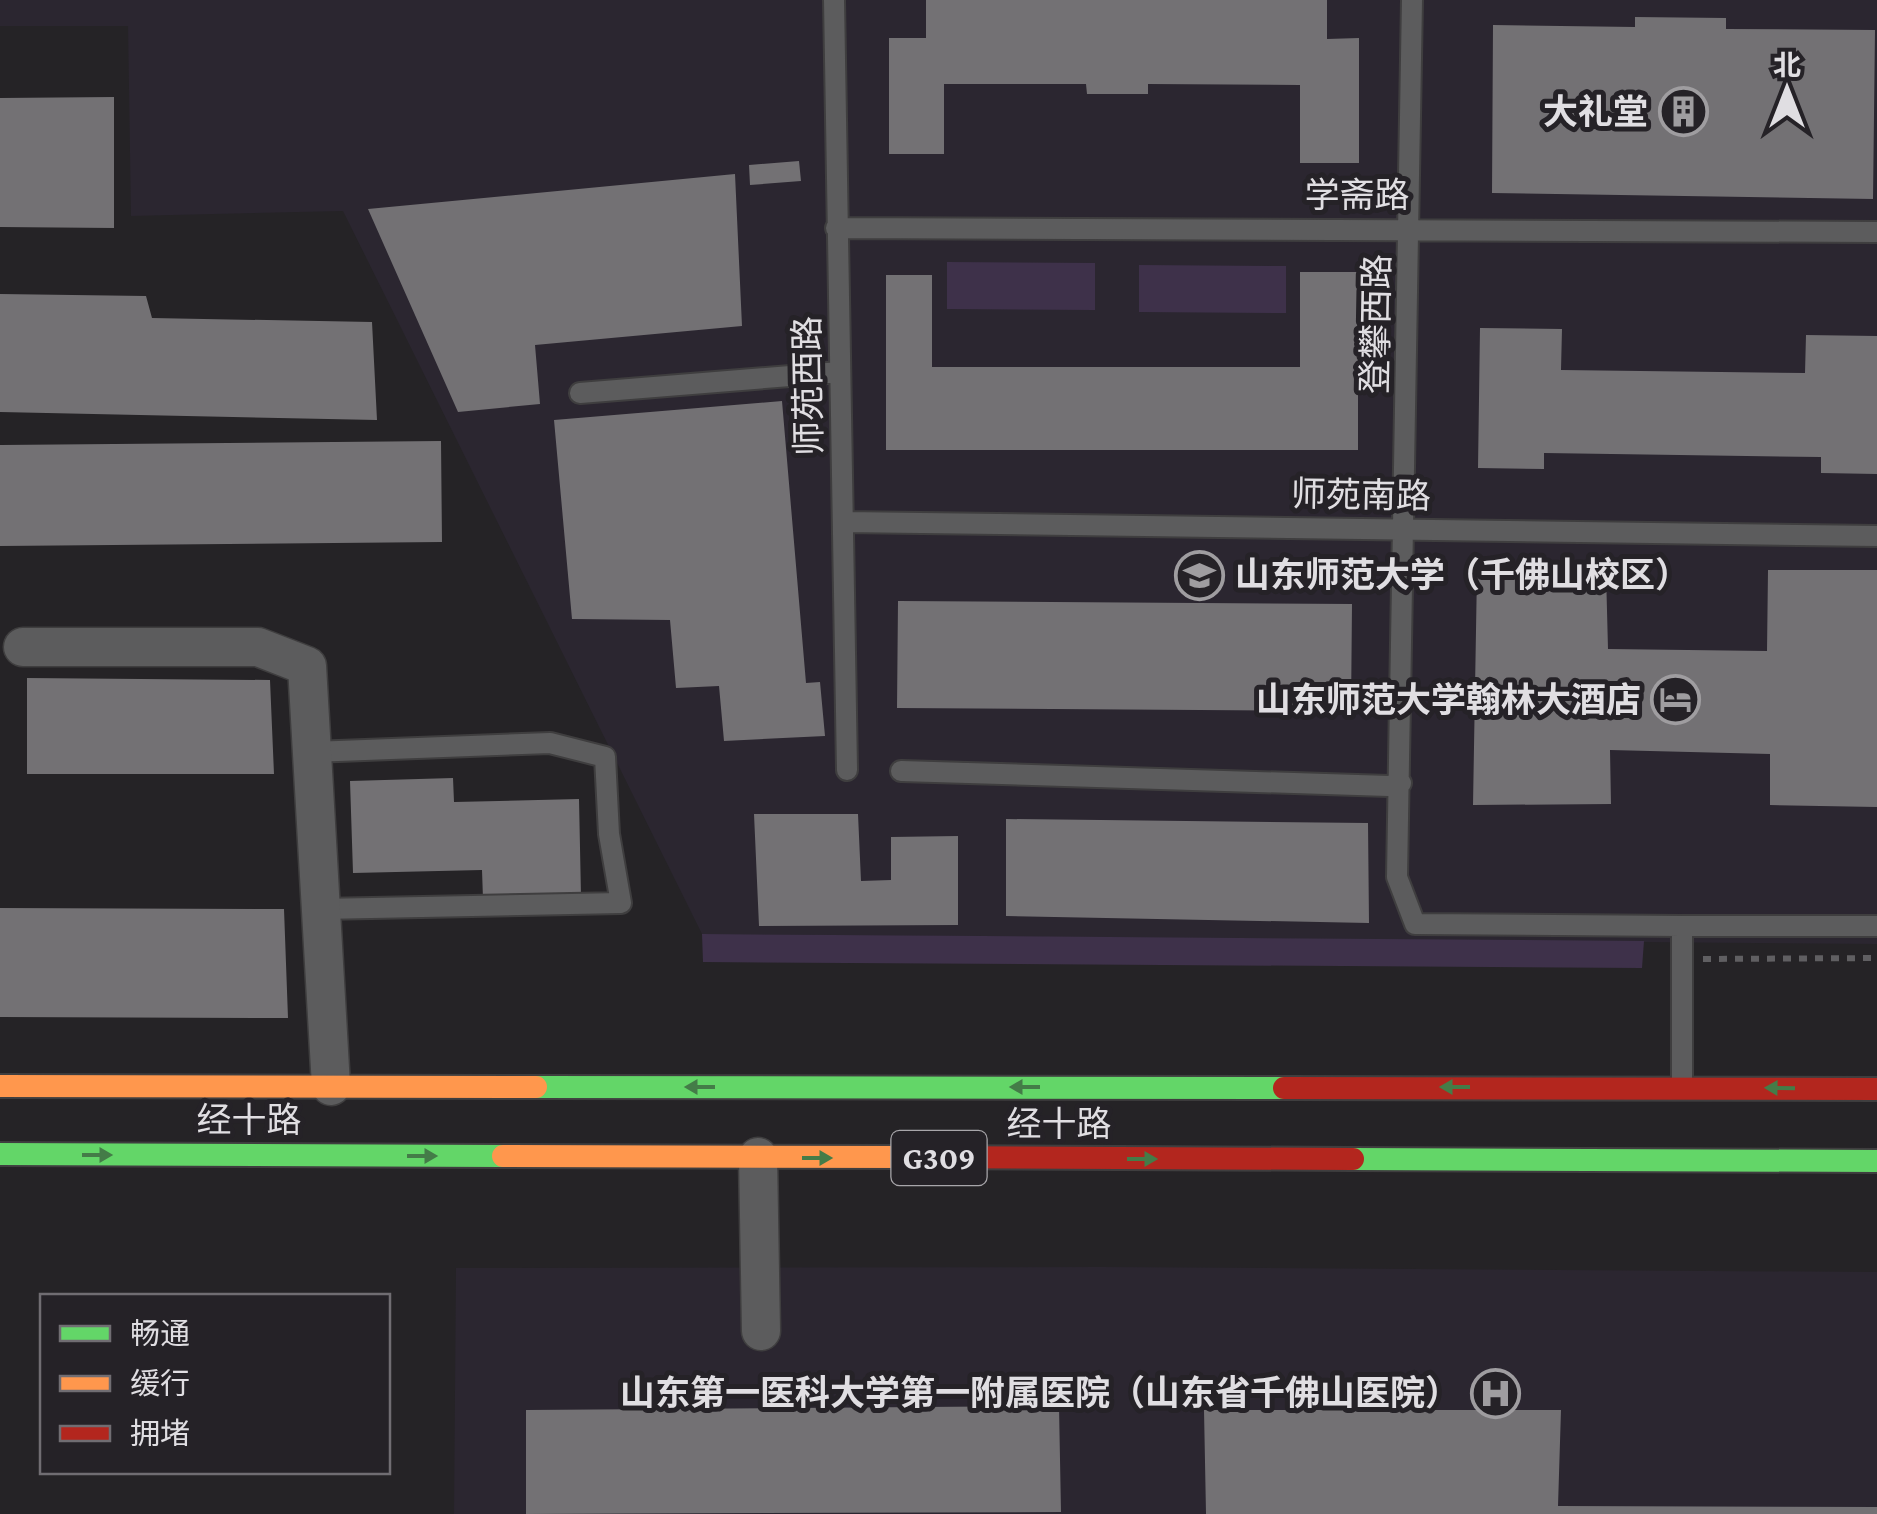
<svg xmlns="http://www.w3.org/2000/svg" width="1877" height="1514" font-family="'Crimson Pro','Noto Sans SC',serif">
	<rect width="100%" height="100%" fill="#252326"/>
	<path fill="#2b2630" d="M0 0H1877V944L702 934 343 211 131 216 128 26H0Z
		M1100 1267 1877 1272V1514H454L456 1268Z"/>
	<path fill="#3e314a" d="M947 262 1095 263V310L947 309Z
		M1139 265 1286 266V313L1139 312Z
		M702 934 1644 941 1642 968 703 962Z"/>
	<path fill="#737174" d="M926 0H1327V39L1359 38V163H1300V85L1148 84V94H1087L1086 84H944V154H889V38H926Z
		M1635 17 1726 18V29L1875 30 1873 199 1492 193 1493 25 1635 27Z
		M114 97V228L0 227V98Z
		M799 161 801 181 750 185 749 165Z
		M735 174 742 326 535 345 540 404 458 412 368 209Z
		M1300 272H1358V450H886V275H932V367H1300Z
		M0 294 146 296 152 318 372 322 377 420 0 412Z
		M1480 328 1562 329 1561 370 1805 373 1806 335 1877 336V474L1821 473V457L1544 453V469L1478 468Z
		M782 401 806 683 820 682 825 736 724 741 719 686 676 688 670 620 572 619 554 420Z
		M441 441 442 542 0 546V445Z
		M1768 570H1877V807L1770 805V754L1610 750 1611 804 1473 805 1477 572H1606L1608 649 1767 651Z
		M898 601 1352 604 1351 711 897 708Z
		M27 678 270 680 274 774H27Z
		M453 778 454 802 579 799 581 896 483 899 482 870 353 873 350 781Z
		M754 814H858L861 881 891 880V837L958 836V925L759 926Z
		M1006 819 1368 823 1369 923 1006 916Z
		M0 908 284 909 288 1018 0 1017Z
		M1059 1406 1061 1512 526 1514V1410Z
		M1204 1410H1561L1558 1506 1877 1507V1514H1206Z"/>
	<g fill="none" stroke-linecap="round" stroke-linejoin="round">
		<defs>
			<path id="lane" d="M834 0 847 770
				M1412 0 1397 877 1415 924 1682 926
				M836 228 1877 232
				M580 393 840 372
				M844 522 1877 536
				M312 752 550 743 605 757 609 834 621 903 321 909
				M901 771 1389 786 1401 783
				M1682 1085V926H1877"/>
			<path id="street" d="M23 647H258L307 666 331 1086
				M758 1157 761 1331"/>
			<path id="fast" d="M536 1087 1284 1088
				M0 1154 503 1156
				M1353 1159 1877 1161"/>
			<path id="slow" d="M0 1086 536 1087
				M503 1156 911 1157"/>
			<path id="jam" d="M1284 1088 1877 1089
				M911 1157 1353 1159"/>
		</defs>
		<use href="#lane" stroke="#3f3e3f" stroke-width="24"/>
		<use href="#street" stroke="#3f3e3f" stroke-width="41"/>
		<use href="#fast" stroke="#3f3e3f" stroke-width="26"/>
		<use href="#slow" stroke="#3f3e3f" stroke-width="26"/>
		<use href="#jam" stroke="#3f3e3f" stroke-width="26"/>
		<path stroke="#605f62" stroke-width="6" stroke-dasharray="8 8" stroke-linecap="butt" d="M1703 959 1877 958"/>
		<use href="#lane" stroke="#5c5c5d" stroke-width="20"/>
		<use href="#street" stroke="#5c5c5d" stroke-width="38"/>
		<use href="#fast" stroke="#63d668" stroke-width="22"/>
		<use href="#slow" stroke="#ff974d" stroke-width="22"/>
		<use href="#jam" stroke="#b3261e" stroke-width="22"/>
	</g>
	<defs><path id="oneway-solid" d="M-6-.8H1V-3.2L6.5 0L1 3.2V.8H-6Z" transform="scale(2.5)"/></defs>
	<g fill="#447c48">
		<use href="#oneway-solid" transform="translate(700 1087) rotate(180)"/>
		<use href="#oneway-solid" transform="translate(1025 1087) rotate(180)"/>
		<use href="#oneway-solid" transform="translate(1455 1087) rotate(180)"/>
		<use href="#oneway-solid" transform="translate(1780 1088) rotate(-179)"/>
		<use href="#oneway-solid" transform="translate(97 1155)"/>
		<use href="#oneway-solid" transform="translate(422 1156)"/>
		<use href="#oneway-solid" transform="translate(817 1158)"/>
		<use href="#oneway-solid" transform="translate(1142 1159)"/>
	</g>
	<defs>
		<symbol id="building-ring" viewBox="-11 -11 22 22"><circle r="9.5" fill="#252227" stroke="#9f9da0" stroke-width="1.5"/><path d="M-4-6H4V6H1V3H-1V6H-4ZM-2.5-4.3h1.7v1.8h-1.7ZM.8-4.3h1.7v1.8H.8ZM-2.5-1h1.7V.8h-1.7ZM.8-1h1.7V.8H.8Z" fill="#9f9da0"/></symbol>
		<symbol id="university-ring" viewBox="-11 -11 22 22"><circle r="9.5" fill="#252227" stroke="#9f9da0" stroke-width="1.5"/><path d="M0-5L7-2L0 1L-7-2ZM-4 1L0 2.5L4 1V4Q0 6-4 4Z" fill="#9f9da0"/></symbol>
		<symbol id="hotel-ring" viewBox="-11 -11 22 22"><circle r="9.5" fill="#252227" stroke="#9f9da0" stroke-width="1.5"/><path d="M-6-4.5h1.5V1H6V5H4.5V3h-9V5H-6ZM-4 0a1.8 1.8 0 1 1 3.6 0ZM.5 0V-2.5h3Q6-2.5 6 0Z" fill="#9f9da0"/></symbol>
		<symbol id="hospital-ring" viewBox="-11 -11 22 22"><circle r="9.5" fill="#252227" stroke="#9f9da0" stroke-width="1.5"/><path d="M-5-5h3v3.5h4V-5h3V5h-3V1.5h-4V5h-3Z" fill="#9f9da0"/></symbol>
	</defs>
	<g fill-rule="evenodd">
		<use href="#building-ring" x="1656" y="84" width="55" height="55"/>
		<use href="#university-ring" x="1172" y="548" width="55" height="55"/>
		<use href="#hotel-ring" x="1648" y="672" width="55" height="55"/>
		<use href="#hospital-ring" x="1468" y="1366" width="55" height="55"/>
	</g>
	<g text-anchor="middle" stroke-width="10" stroke-linejoin="round" paint-order="stroke">
		<rect fill="#252227" stroke="#a8a6aa" stroke-width="2.5" x="891.5" y="1131" width="95" height="54" rx="8"/>
		<g font-size="32" font-weight="bold" fill="#e0dee2">
			<text x="939" y="1169">G309</text>
		</g>
		<g font-size="35" font-weight="bold" fill="#e0dee2" stroke="#252227" text-anchor="end">
			<text x="1648" y="124">大礼堂</text>
			<text x="1235" y="587" text-anchor="start">山东师范大学（千佛山校区）</text>
			<text x="1641" y="712">山东师范大学翰林大酒店</text>
			<text x="1460" y="1405">山东第一医科大学第一附属医院（山东省千佛山医院）</text>
		</g>
		<g font-size="35" fill="#e0dee2" stroke="#252227">
			<text x="1357" y="207">学斋路</text>
			<text transform="translate(1376 324) rotate(-89)" y="12">登攀西路</text>
			<text transform="translate(808 386) rotate(-91)" y="12">师苑西路</text>
			<text transform="translate(1361 495) rotate(1)" y="12">师苑南路</text>
			<text x="249" y="1132">经十路</text>
			<text x="1059" y="1136">经十路</text>
		</g>
	</g>
	<rect x="40" y="1294" width="350" height="180" fill="#252227" stroke="#706d72" stroke-width="2.5"/>
	<rect x="60" y="1326" width="50" height="15" fill="#63d668" stroke="#706d72" stroke-width="2.5"/>
	<text x="130" y="1344" font-size="30" fill="#e0dee2">畅通</text>
	<rect x="60" y="1376" width="50" height="15" fill="#ff974d" stroke="#706d72" stroke-width="2.5"/>
	<text x="130" y="1394" font-size="30" fill="#e0dee2">缓行</text>
	<rect x="60" y="1426" width="50" height="15" fill="#b3261e" stroke="#706d72" stroke-width="2.5"/>
	<text x="130" y="1444" font-size="30" fill="#e0dee2">拥堵</text>
	<g transform="translate(1787 90)" stroke="#252227" stroke-width="8" paint-order="stroke">
	<path d="M0-8L18 38L0 25L-18 38Z" fill="#e0dee2"/>
	<text y="-15" font-size="28" font-weight="bold" text-anchor="middle" fill="#e0dee2">北</text>
	</g>
</svg>
